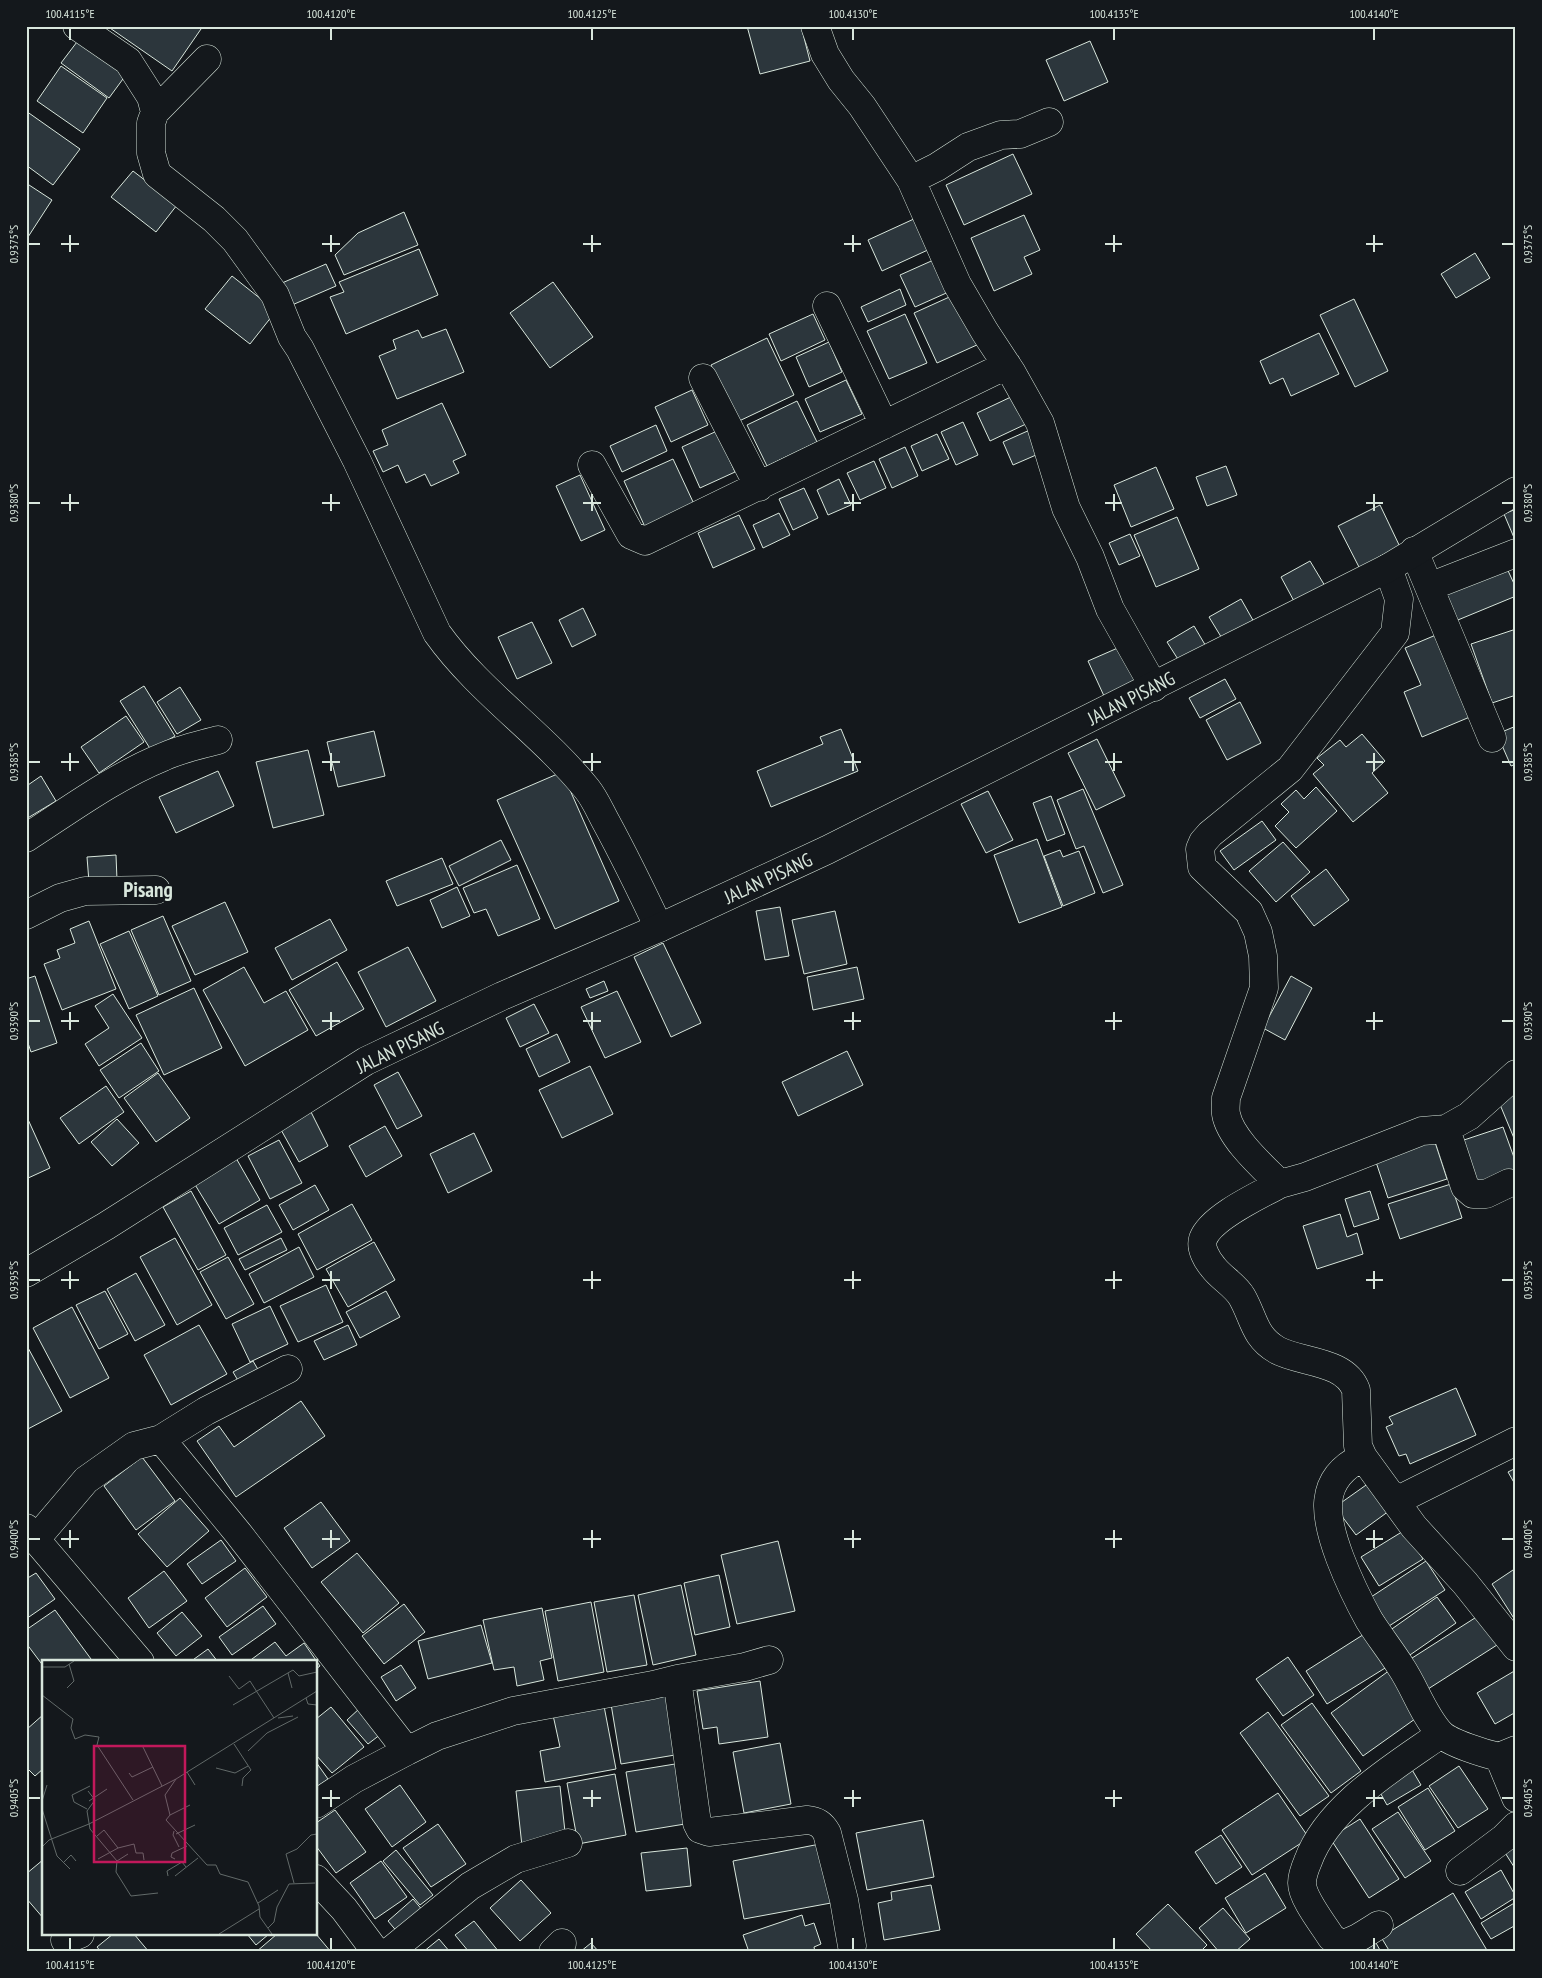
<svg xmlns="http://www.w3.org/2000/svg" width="1542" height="1978" font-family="'PT Sans Narrow',sans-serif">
	<rect width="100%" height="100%" fill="#14181c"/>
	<path fill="#2c363c" stroke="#d8e6dc" d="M107 26H197L201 29 172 71Z
		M747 26H801L810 61 760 74Z
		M83 34 131 68 109 98 61 63Z
		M1090 41 1108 82 1064 101 1046 60Z
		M61 66 107 98 83 133 37 101Z
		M26 111 80 149 53 185 26 165Z
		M1013 154 1032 194 964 225 946 185Z
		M133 171 177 205 156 232 111 197Z
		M26 183 52 200 28 237 26 236Z
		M404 212 418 245 344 275 335 255 358 233Z
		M1024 215 1040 250 1024 257 1032 274 994 291 971 238Z
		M916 218 930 249 882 271 868 240Z
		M419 249 438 295 346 334 330 297 344 292 339 282Z
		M1475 253 1490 278 1456 298 1441 274Z
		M938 258 953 290 915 307 900 275Z
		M326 264 336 286 292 305 282 283Z
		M232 276 276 311 250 344 205 309Z
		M553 282 593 337 550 368 510 313Z
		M900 289 906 305 868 322 861 307Z
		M956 294 979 344 937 363 914 313Z
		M1354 299 1388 371 1355 387 1320 315Z
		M813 314 825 340 781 361 769 334Z
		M905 314 927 363 889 379 867 331Z
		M446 329 464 372 397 399 379 356 396 349 393 340 418 330 422 338Z
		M1319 333 1339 374 1291 396 1283 378 1270 384 1260 361Z
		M767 338 794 395 737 422 711 365Z
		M829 342 842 372 809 387 796 357Z
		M846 380 862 414 820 432 805 399Z
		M692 390 708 425 671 442 655 407Z
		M1013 396 1026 424 990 441 977 413Z
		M797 401 817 442 767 466 747 425Z
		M442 403 466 455 453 461 459 473 431 486 425 474 406 483 398 465 383 472 373 451 388 445 382 430Z
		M963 422 978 455 956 465 941 432Z
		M656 425 667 451 622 472 610 446Z
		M1032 429 1043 452 1013 465 1003 442Z
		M717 431 735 472 700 488 682 447Z
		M937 434 949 459 922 471 911 446Z
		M905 447 918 476 892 488 879 459Z
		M673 459 694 504 645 527 624 481Z
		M874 461 886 488 860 500 847 473Z
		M1226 466 1237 495 1207 506 1196 477Z
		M1156 467 1174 509 1131 527 1114 485Z
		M580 475 605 530 581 541 556 486Z
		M839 479 851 505 828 515 817 490Z
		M804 488 818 518 793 530 779 499Z
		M1380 505 1401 549 1360 569 1338 526Z
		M1516 509V539L1515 540 1504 514Z
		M779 513 790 535 763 548 753 525Z
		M739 515 755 549 713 568 698 533Z
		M1177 517 1199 569 1156 587 1134 535Z
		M1130 534 1140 556 1119 565 1109 543Z
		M1310 561 1325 586 1295 603 1281 577Z
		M1504 562 1516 588V596L1453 622 1439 589Z
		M1241 599 1254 622 1223 640 1209 617Z
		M583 608 596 635 572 647 559 620Z
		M532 622 552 663 517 679 498 637Z
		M1194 626 1207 648 1181 664 1167 642Z
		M1516 629V695L1492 703 1471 644Z
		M1443 632 1477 714 1422 737 1404 692 1421 685 1405 648Z
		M1120 647 1135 682 1104 696 1088 661Z
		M1225 679 1236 699 1200 718 1189 698Z
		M144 686 175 736 151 750 120 701Z
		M180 687 201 720 177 734 157 702Z
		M1240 702 1261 743 1227 760 1206 720Z
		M126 716 144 742 99 773 81 747Z
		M1516 726V764L1511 766 1497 734Z
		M841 729 858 771 771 807 757 771 823 744 820 737Z
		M374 731 385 776 338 787 327 742Z
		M1362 734 1385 761 1372 773 1388 793 1353 822 1313 774 1324 765 1317 758 1340 740 1346 747Z
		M1097 739 1125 796 1096 810 1068 753Z
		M308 750 324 815 273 828 256 762Z
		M218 771 234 806 176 833 159 797Z
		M562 772 619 901 555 929 497 800Z
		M41 776 56 801 26 819V782L28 785Z
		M1316 787 1337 811 1296 848 1275 826 1289 812 1281 804 1296 790 1304 799Z
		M1083 789 1123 885 1103 893 1084 846 1076 849 1057 800Z
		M988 791 1013 840 986 853 961 804Z
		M1051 796 1065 834 1047 841 1033 803Z
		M1262 821 1276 840 1234 870 1220 851Z
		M1037 839 1062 907 1019 923 994 855Z
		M501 840 511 860 459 886 449 866Z
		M1283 842 1310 872 1276 902 1249 871Z
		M1060 850 1063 857 1079 851 1095 893 1063 906 1044 856Z
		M116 855 117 880 89 882 87 857Z
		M442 858 453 884 397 906 386 881Z
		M517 865 540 919 498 936 486 909 474 913 463 888Z
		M1326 869 1349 900 1314 926 1291 896Z
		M457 887 470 916 442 928 430 900Z
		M225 902 248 952 195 975 172 926Z
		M780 907 789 956 765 960 756 911Z
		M835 911 847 964 804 974 792 920Z
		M163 916 191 981 159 995 131 930Z
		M330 919 347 950 292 980 275 948Z
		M89 921 116 989 62 1010 44 964 60 958 57 950 75 943 70 929Z
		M129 931 158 996 129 1009 100 944Z
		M663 943 701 1023 671 1037 634 957Z
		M408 947 436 1001 386 1027 358 972Z
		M337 962 364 1009 316 1036 289 990Z
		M244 967 264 1003 286 991 308 1030 245 1066 203 990Z
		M857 967 864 999 813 1010 807 977Z
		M35 976 57 1043 31 1052 26 1037V979Z
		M1291 976 1312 988 1285 1040 1263 1028Z
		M604 981 608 991 590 998 586 989Z
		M194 988 222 1048 164 1075 136 1015Z
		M617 991 641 1042 605 1058 581 1007Z
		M113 994 142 1038 99 1066 85 1044 109 1028 95 1006Z
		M534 1004 549 1033 520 1047 506 1018Z
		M557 1034 570 1062 539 1077 526 1049Z
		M141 1043 159 1071 119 1098 100 1070Z
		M847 1051 863 1085 798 1116 782 1082Z
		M590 1066 613 1114 562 1138 539 1090Z
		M398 1072 422 1116 397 1129 374 1085Z
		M158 1073 190 1118 156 1142 124 1098Z
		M106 1086 124 1112 79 1144 60 1118Z
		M1516 1087V1143L1496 1095Z
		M311 1112 328 1146 299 1162 280 1128Z
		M26 1115 50 1168 26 1179Z
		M117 1119 139 1143 112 1166 91 1142Z
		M385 1126 402 1156 366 1177 349 1146Z
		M1503 1127 1516 1163V1169L1473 1185 1458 1142Z
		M474 1133 492 1171 448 1193 430 1154Z
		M1432 1133 1447 1179 1388 1198 1373 1153Z
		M279 1140 302 1183 270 1199 248 1156Z
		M236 1158 260 1200 219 1224 194 1183Z
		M1451 1184 1462 1218 1400 1239 1388 1204Z
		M315 1185 329 1210 293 1230 279 1205Z
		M191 1191 226 1255 198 1270 163 1207Z
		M1370 1191 1379 1219 1354 1227 1345 1199Z
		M352 1204 372 1240 317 1270 298 1234Z
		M267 1205 282 1232 238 1255 224 1228Z
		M1340 1214 1347 1237 1357 1233 1363 1254 1317 1269 1303 1226Z
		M175 1238 212 1305 177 1325 140 1257Z
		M281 1238 287 1250 245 1270 239 1259Z
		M374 1242 395 1280 348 1307 326 1269Z
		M299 1247 314 1277 264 1303 249 1274Z
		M228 1257 254 1304 226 1319 200 1272Z
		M136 1273 165 1325 135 1341 107 1289Z
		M326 1285 343 1322 298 1342 280 1306Z
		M105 1291 128 1334 99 1349 76 1305Z
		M386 1291 400 1317 360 1338 346 1312Z
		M270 1306 288 1344 250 1362 232 1324Z
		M72 1307 109 1378 70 1398 33 1328Z
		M199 1325 227 1374 171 1405 144 1355Z
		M348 1325 357 1345 324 1360 314 1341Z
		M26 1344 62 1411 26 1430Z
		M253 1361 263 1378 243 1389 233 1372Z
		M1456 1388 1476 1435 1410 1464 1406 1454 1399 1456 1386 1427 1393 1424 1389 1417Z
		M301 1401 325 1436 236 1497 197 1441 219 1426 234 1447Z
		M142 1457 175 1501 136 1530 104 1486Z
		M1516 1468V1486L1508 1472Z
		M1369 1483 1389 1511 1356 1535 1335 1507Z
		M180 1498 209 1531 167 1567 138 1534Z
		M321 1502 350 1541 312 1568 284 1528Z
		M1405 1530 1423 1559 1379 1586 1361 1557Z
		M221 1540 236 1561 202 1584 187 1564Z
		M778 1541 795 1611 737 1624 721 1555Z
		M357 1553 399 1603 363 1633 321 1582Z
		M1426 1561 1445 1590 1389 1626 1371 1597Z
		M245 1568 267 1597 227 1627 205 1598Z
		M1516 1568V1619L1515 1620 1492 1584Z
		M164 1571 187 1601 149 1628 128 1598Z
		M36 1573 55 1599 26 1619V1579Z
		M719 1575 730 1627 695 1635 684 1583Z
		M681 1585 696 1655 653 1665 638 1595Z
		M634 1595 647 1665 607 1672 594 1602Z
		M1437 1597 1456 1623 1407 1657 1389 1631Z
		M591 1602 604 1672 558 1681 545 1611Z
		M404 1604 425 1632 384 1664 362 1636Z
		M263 1606 276 1624 232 1655 219 1637Z
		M542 1608 552 1658 540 1661 544 1680 517 1686 514 1667 494 1670 483 1620Z
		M55 1610 91 1659 88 1662H44V1667L26 1643V1630Z
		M182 1612 202 1636 176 1656 157 1633Z
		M1478 1616 1497 1645 1428 1689 1409 1660Z
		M481 1625 492 1663 428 1679 418 1641Z
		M1369 1631 1390 1665 1327 1704 1306 1671Z
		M275 1642 286 1656 304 1643 320 1666 316 1669V1662H248Z
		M208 1649 218 1662H190Z
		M1288 1657 1314 1695 1283 1716 1256 1679Z
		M401 1665 416 1688 396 1701 381 1677Z
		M1390 1670 1422 1714 1363 1756 1331 1713Z
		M1516 1670V1712L1495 1724 1477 1693Z
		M760 1681 768 1737 719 1744 717 1727 703 1729 697 1691Z
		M666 1695 675 1755 621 1764 611 1704Z
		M1312 1703 1361 1771 1331 1793 1281 1725Z
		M604 1706 616 1769 545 1782 540 1751 560 1747 553 1715Z
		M331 1707 364 1747 332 1773 316 1755V1719Z
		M360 1708 381 1734 368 1744 347 1720Z
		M1268 1712 1329 1796 1300 1816 1240 1733Z
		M44 1714V1768L35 1776 26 1767V1730Z
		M780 1743 791 1804 744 1813 733 1752Z
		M316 1762 328 1779 316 1787Z
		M675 1764 685 1824 636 1832 626 1772Z
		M1459 1766 1488 1809 1458 1828 1429 1786Z
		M1411 1768 1421 1785 1387 1805 1377 1787Z
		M615 1774 626 1835 578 1844 567 1783Z
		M400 1785 426 1822 392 1847 365 1809Z
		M560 1786 566 1841 522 1846 516 1791Z
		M1428 1788 1455 1831 1425 1850 1398 1807Z
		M1278 1793 1309 1838 1252 1875 1222 1830Z
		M335 1810 366 1852 336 1873 316 1846V1823Z
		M1398 1812 1431 1861 1405 1878 1372 1829Z
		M1360 1819 1399 1879 1369 1898 1330 1838Z
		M923 1820 934 1877 867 1890 856 1833Z
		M438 1824 466 1864 431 1887 403 1848Z
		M1221 1835 1242 1867 1216 1884 1195 1852Z
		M1516 1840V1870L1502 1848Z
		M820 1844 831 1903 744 1919 733 1861Z
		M687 1848 691 1886 646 1891 641 1853Z
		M396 1850 433 1895 420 1905 383 1861Z
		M44 1859V1919L26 1898V1874Z
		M381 1861 407 1897 375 1919 350 1883Z
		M1501 1870 1516 1897 1481 1919 1465 1892Z
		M1265 1873 1286 1908 1246 1933 1225 1898Z
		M521 1880 551 1913 520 1941 490 1908Z
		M931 1885 940 1930 884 1940 878 1903 892 1900 891 1892Z
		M1453 1893 1488 1952H1390L1381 1937Z
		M413 1899 424 1912 399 1934 388 1921Z
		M1516 1902V1925L1491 1939 1481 1923Z
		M1168 1904 1207 1945 1200 1952H1153L1136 1934Z
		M1223 1908 1250 1939 1235 1952H1219L1199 1928Z
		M802 1915 805 1926 814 1923 821 1944 814 1947 815 1952H749L743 1935Z
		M474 1921 499 1952H469L455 1935Z
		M113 1934H134L149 1952H101L97 1947Z
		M247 1934H269L256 1945Z
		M277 1934H316L331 1952H256Z
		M439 1939 450 1952H423Z
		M591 1943 599 1952H580Z
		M1376 1943 1381 1952H1362Z"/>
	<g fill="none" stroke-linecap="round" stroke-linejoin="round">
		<defs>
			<path id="street" d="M77 26 128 61 151 97 155 112 151 123V153L157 174 214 219 235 240 275 295 292 337 300 349 357 461 437 633C479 692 542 733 587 789 595 799 600 811 606 822 625 857 642 892 659 928
				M815 26 825 54 841 80 862 106 911 180 957 284 985 332 1012 373 1040 423 1066 508 1090 557 1110 609 1154 687
				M155 112 207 59
				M911 180 937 167 968 147 1001 135 1020 134 1049 122
				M827 306 884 425
				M703 378 759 487
				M592 465 631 535 645 541 1007 365
				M1414 551 1492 738
				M1388 568 1399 599 1395 633 1290 769 1210 834 1203 842 1200 849 1202 867 1249 912 1258 932 1263 956 1264 988 1226 1098C1226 1103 1225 1109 1226 1114 1230 1138 1263 1167 1280 1184 1260 1195 1211 1217 1203 1239 1200 1248 1207 1260 1213 1267 1221 1278 1235 1285 1242 1297 1254 1318 1254 1337 1277 1350 1301 1363 1345 1360 1356 1390L1358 1446 1363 1457 1414 1527 1465 1583 1516 1647
				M1429 587 1516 553
				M26 838C71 809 114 777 163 757 180 749 200 745 218 740
				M26 915 60 898 85 891 156 890
				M1446 1129 1465 1187 1473 1194H1486L1509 1183
				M1280 1184 1305 1177 1422 1131 1446 1129 1469 1116 1516 1074
				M161 1439 206 1411 288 1369
				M1363 1457C1316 1479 1325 1518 1340 1558 1348 1579 1358 1600 1369 1620 1379 1636 1391 1651 1401 1667 1415 1688 1423 1714 1440 1733 1449 1743 1486 1754 1499 1757L1516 1750
				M1396 1501 1516 1441
				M26 1528 140 1662
				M36 1539 86 1480 134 1446 161 1439 238 1533 407 1751 354 1779 316 1804
				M677 1679 745 1667 769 1660
				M407 1751 437 1736 513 1711 653 1685 677 1679 697 1823 700 1829 709 1832 807 1820C817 1821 822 1824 827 1833L844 1900 852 1946
				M1499 1757 1516 1798
				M1460 1871 1504 1838 1516 1826
				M316 1879 344 1909 376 1952
				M1379 1925C1370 1930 1350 1945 1341 1943 1337 1943 1334 1939 1331 1937 1323 1924 1302 1898 1302 1883 1302 1876 1305 1868 1308 1861 1328 1806 1394 1767 1441 1734
				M65 1940 80 1934
				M389 1952 470 1886 516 1859 568 1843
				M553 1952 562 1943"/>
			<path id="secondary" d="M26 1273 106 1226 366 1061 502 996 659 928 827 850 1388 568 1516 491"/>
		</defs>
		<use href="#street" stroke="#d8e6dc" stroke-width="29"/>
		<use href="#secondary" stroke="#d8e6dc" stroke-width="29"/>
		<use href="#street" stroke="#14181c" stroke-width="28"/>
		<use href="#secondary" stroke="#14181c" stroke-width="28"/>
	</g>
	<path fill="none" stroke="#d8e6dc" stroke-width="2" d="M70 28V40M331 28V40M592 28V40M853 28V40M1114 28V40M1374 28V40M70 235V252M331 235V252M592 235V252M853 235V252M1114 235V252M1374 235V252M28 244H40M61 244H79M322 244H340M583 244H601M844 244H861M1105 244H1122M1366 244H1383M1502 244H1514M70 494V511M331 494V511M592 494V511M853 494V511M1114 494V511M1374 494V511M28 503H40M61 503H79M322 503H340M583 503H601M844 503H861M1105 503H1122M1366 503H1383M1502 503H1514M70 753V771M331 753V771M592 753V771M853 753V771M1114 753V771M1374 753V771M28 762H40M61 762H79M322 762H340M583 762H601M844 762H861M1105 762H1122M1366 762H1383M1502 762H1514M70 1012V1030M331 1012V1030M592 1012V1030M853 1012V1030M1114 1012V1030M1374 1012V1030M28 1021H40M61 1021H79M322 1021H340M583 1021H601M844 1021H861M1105 1021H1122M1366 1021H1383M1502 1021H1514M70 1271V1289M331 1271V1289M592 1271V1289M853 1271V1289M1114 1271V1289M1374 1271V1289M28 1280H40M61 1280H79M322 1280H340M583 1280H601M844 1280H861M1105 1280H1122M1366 1280H1383M1502 1280H1514M70 1530V1548M331 1530V1548M592 1530V1548M853 1530V1548M1114 1530V1548M1374 1530V1548M28 1539H40M61 1539H79M322 1539H340M583 1539H601M844 1539H861M1105 1539H1122M1366 1539H1383M1502 1539H1514M331 1790V1807M592 1790V1807M853 1790V1807M1114 1790V1807M1374 1790V1807M28 1798H40M322 1798H340M583 1798H601M844 1798H861M1105 1798H1122M1366 1798H1383M1502 1798H1514M70 1938V1950M331 1938V1950M592 1938V1950M853 1938V1950M1114 1938V1950M1374 1938V1950"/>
	<g text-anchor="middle" stroke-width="4" stroke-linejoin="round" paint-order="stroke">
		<g font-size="19" fill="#d8e6dc" stroke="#14181c">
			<text transform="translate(1131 698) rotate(-27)" y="7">JALAN PISANG</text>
			<text transform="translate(768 878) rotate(-25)" y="7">JALAN PISANG</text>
			<text transform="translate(400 1047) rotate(-26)" y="7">JALAN PISANG</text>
		</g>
		<g font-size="21" font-weight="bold" fill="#d8e6dc" stroke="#14181c">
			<text x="148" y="897">Pisang</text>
		</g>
	</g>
	<g transform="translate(42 1660)">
		<rect width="275" height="275" fill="#14181c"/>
		<path fill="none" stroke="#626a69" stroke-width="1" d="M0 7H23L32 1M246 13 250 28M187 16 197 29 208 21 215 32M25 28 32 21 27 4M215 32 232 58M0 35 31 59 29 68 33 79 43 75 57 77 55 85 91 140M264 38 266 44 275 45M191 45 251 10 257 16 275 12M236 58 251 56M192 84 209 110 201 118 200 126M100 85 120 126M206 91 225 73 256 57M174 108 193 113 206 106M145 112 153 125M87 113 90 117 111 107M134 119 123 135 128 155 124 160 165 205H174L178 214 206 222 217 246 218 257 230 274M46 131 53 140 45 151 48 169 75 201 86 194M0 141 5 125M47 141 65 129M0 149 15 196 28 209M45 149 32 142 30 135 48 126M128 155 148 145M132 171 131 175 137 187M134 174 153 165M55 176 62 170 76 188 56 199M0 187 7 180 47 164 134 119 275 31M76 188 92 184 94 193H101L102 200M133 199 129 197 130 193 145 186M75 201 74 212 89 236 116 233M22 202 29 195 34 201M126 216 125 211 140 202 144 207M133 216 156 198M252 223 244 194 255 189 269 175 275 174M216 243 236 230M226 268 232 262 235 247 247 224 273 223M177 274 217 249"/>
		<path fill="#c2185b" fill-opacity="0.15" stroke="#c2185b" stroke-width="2.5" d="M52 86H143V202H52Z"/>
		<rect width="275" height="275" fill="none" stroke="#d8e6dc" stroke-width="2.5"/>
	</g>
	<rect width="1542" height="1978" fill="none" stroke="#14181c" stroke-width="55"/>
	<rect x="28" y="28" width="1486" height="1922" fill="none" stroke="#d8e6dc" stroke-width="2"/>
	<g font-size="12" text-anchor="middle" fill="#d8e6dc">
		<text x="70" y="18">100.4115°E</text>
		<text x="331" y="18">100.4120°E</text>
		<text x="592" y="18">100.4125°E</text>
		<text x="853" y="18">100.4130°E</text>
		<text x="1114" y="18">100.4135°E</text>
		<text x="1374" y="18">100.4140°E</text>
		<text transform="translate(14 244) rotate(-90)" y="4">0.9375°S</text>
		<text transform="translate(1528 244) rotate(-90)" y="4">0.9375°S</text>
		<text transform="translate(14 503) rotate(-90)" y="4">0.9380°S</text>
		<text transform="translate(1528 503) rotate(-90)" y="4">0.9380°S</text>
		<text transform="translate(14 762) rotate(-90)" y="4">0.9385°S</text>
		<text transform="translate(1528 762) rotate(-90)" y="4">0.9385°S</text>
		<text transform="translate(14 1021) rotate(-90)" y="4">0.9390°S</text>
		<text transform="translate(1528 1021) rotate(-90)" y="4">0.9390°S</text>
		<text transform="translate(14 1280) rotate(-90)" y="4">0.9395°S</text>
		<text transform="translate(1528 1280) rotate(-90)" y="4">0.9395°S</text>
		<text transform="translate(14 1539) rotate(-90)" y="4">0.9400°S</text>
		<text transform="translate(1528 1539) rotate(-90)" y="4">0.9400°S</text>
		<text transform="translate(14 1798) rotate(-90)" y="4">0.9405°S</text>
		<text transform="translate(1528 1798) rotate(-90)" y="4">0.9405°S</text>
		<text x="70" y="1969">100.4115°E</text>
		<text x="331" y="1969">100.4120°E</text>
		<text x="592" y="1969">100.4125°E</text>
		<text x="853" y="1969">100.4130°E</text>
		<text x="1114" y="1969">100.4135°E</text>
		<text x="1374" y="1969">100.4140°E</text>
	</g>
</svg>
